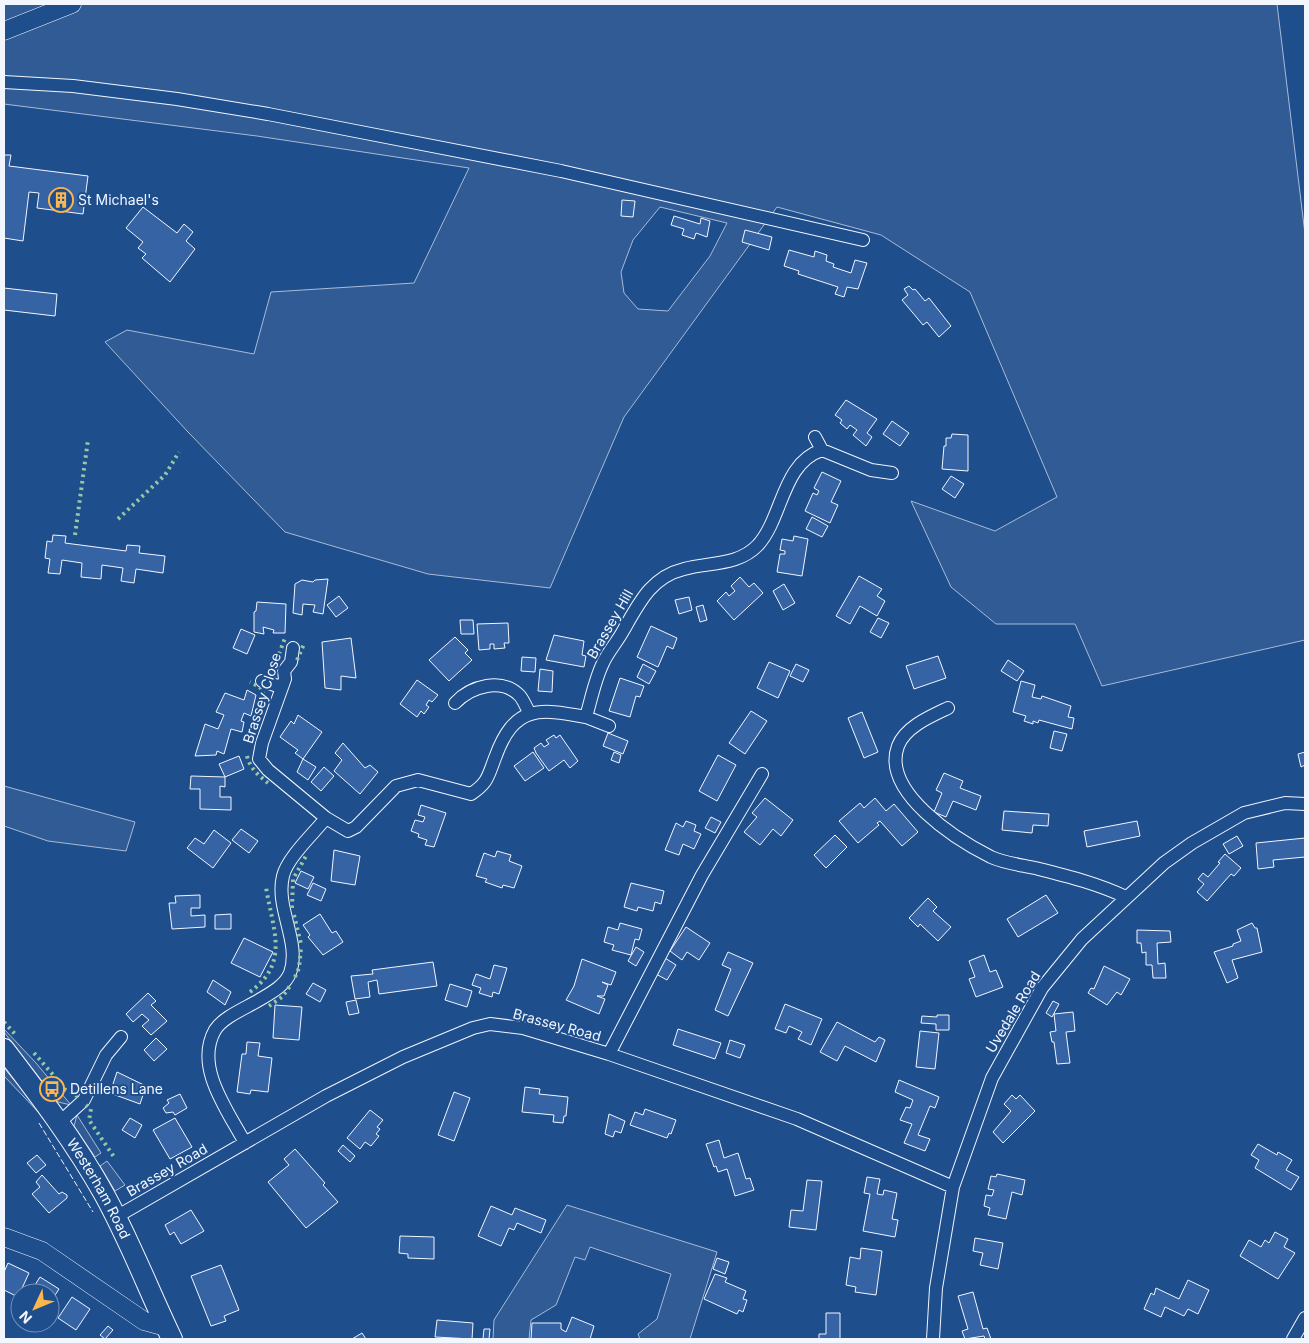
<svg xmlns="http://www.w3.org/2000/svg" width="1309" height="1343" font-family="Inter,sans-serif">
	<rect width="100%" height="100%" fill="#1f4e8c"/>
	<path fill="#305b95" stroke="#a8bbd7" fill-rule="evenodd" d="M4 4H1277L1305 234V640L1102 686 1075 624H996L951 587 911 501 995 531 1057 497 970 292 881 235 777 207 624 417 550 588 428 574 285 532 188 432 105 342 127 330 254 354 271 292 414 283 469 168 257 136 4 104ZM660 207 727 223 710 256 668 311 638 309 624 293 621 272 633 240Z
		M4 786 135 822 126 851 48 841 4 826Z
		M4 1029 36 1063 71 1105 58 1102 4 1032Z
		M4 1068 20 1087 43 1117 4 1076Z
		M77 1115 101 1153 95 1157 74 1126Z
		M107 1161 125 1185 115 1191 100 1166Z
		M567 1205 717 1252 690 1339H640L638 1334 657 1319 671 1274 590 1247 585 1260 575 1257 556 1305 531 1320 529 1339H493L494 1320Z"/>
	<path fill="#3563a3" stroke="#f2f6ff" d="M4 155H11L9 166 88 176 83 214 37 208 39 193 29 192 23 241 4 238Z
		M622 200 635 201 633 217 621 216Z
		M143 207 177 233 184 224 193 232 186 241 195 249 170 282 142 258 146 254 138 248 143 242 126 228Z
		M674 216 700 224 701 218 710 221 707 237 696 233 694 239 682 235 684 229 671 225Z
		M745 230 772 237 769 250 742 242Z
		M789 250 814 257 815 251 827 255 826 261 834 264 833 267 851 273 855 260 867 263 858 289 847 287 844 297 835 294 838 287 798 274 799 271 784 266Z
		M909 286 913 290 915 289 925 301 929 298 951 326 939 337 927 322 923 325 902 300 908 295 904 289Z
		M4 288 57 294 55 316 4 310Z
		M846 400 877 419 867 433 872 437 866 446 853 435 857 430 850 425 847 429 840 423 842 420 835 415Z
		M892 421 909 433 900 446 883 434Z
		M952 434 968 435V471L942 469 944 446H946V438H951Z
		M822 472 841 481 831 502 838 505 830 523 805 511 813 493 817 495 819 491 814 488Z
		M951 476 964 484 955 498 942 489Z
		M812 517 828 526 822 537 806 529Z
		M53 535 66 536 65 543 126 551 127 545 140 546 139 553 165 556 163 573 136 569 134 583 121 581 123 568 102 565 101 579 81 577 82 563 62 560 60 574 48 573 50 559 45 558 47 541 52 542Z
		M794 536 808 539 802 576 777 572 780 554H785V551L780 550 782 539 793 541Z
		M859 576 882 589 877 596 885 601 877 616 860 606 850 624 836 616Z
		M740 577 749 587 754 583 763 593 734 620 717 601 726 592 729 596 735 591 731 586Z
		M328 579 323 614 313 612 315 605 303 604 302 615 293 613 295 584 302 580 313 582 315 580Z
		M784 584 795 603 783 610 773 591Z
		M339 596 348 608 336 617 327 605Z
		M689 597 692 610 679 614 675 600Z
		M257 602 286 604 285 633H273L274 630 263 627 264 634 254 632V612L256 611Z
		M703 605 707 620 700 622 696 607Z
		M878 618 889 623 881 638 870 632Z
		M460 620H473L474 634H461Z
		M508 623 509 643H504L505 648 494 649V644H490V649L479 650 477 624Z
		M651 626 677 638 673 649 667 646 658 667 637 657Z
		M241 629 255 635 247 654 233 648Z
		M554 635 584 641 582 655 586 656 584 667 546 660Z
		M455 637 468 650 465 653 472 660 449 681 429 660Z
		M351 638 356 678 341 676V690L325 688 322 642Z
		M938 656 946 678 914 689 906 666Z
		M522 657 536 658 535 672 521 671Z
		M1008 660 1024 671 1017 681 1001 671Z
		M769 662 790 671 778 698 757 688Z
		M643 664 656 671 649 684 637 677Z
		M796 664 809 670 803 682 790 676Z
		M540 669 553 671 552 692 538 691Z
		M620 678 644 686 640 697 636 696 630 717 609 711Z
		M417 680 438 695 432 702 429 700 426 705 429 707 424 714 421 711 417 717 400 704Z
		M1021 681 1035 685 1032 697 1041 699 1042 696 1071 706 1068 717 1074 718 1072 729 1039 720 1038 723 1033 721V724L1024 721 1026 716 1013 712Z
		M247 690 256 695 251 716 244 713 241 721 244 722 242 732 231 729 224 754 217 751 216 755 195 756 205 724 218 729 224 715 216 712 225 693 244 700Z
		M751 711 767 721 745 754 729 743Z
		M862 712 878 752 864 758 848 718Z
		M298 715 322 732 303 759 295 753 298 750 280 737 291 721 294 724Z
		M1054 731 1067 734 1062 751 1050 748Z
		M608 733 628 741 623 754 603 746Z
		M554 735 556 738 560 735 578 761 570 768 564 760 549 771 536 753 534 748 541 743 544 747 549 744 546 740Z
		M343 743 365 768 370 765 378 772 360 794 334 771 342 760 335 753Z
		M533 752 544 768 525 781 514 766Z
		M614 752 621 755 619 763 611 760Z
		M1305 752V765L1301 767 1298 754Z
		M718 755 736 765 717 801 699 791Z
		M239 756 244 769 225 777 219 764Z
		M303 759 316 767 308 780 297 772Z
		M324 767 334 776 321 791 311 782Z
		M944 773 963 781 960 788 981 796 976 810 953 801 946 817 934 812 942 793 936 790Z
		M191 776 225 777V787L220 786V797H231V810L200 809V789H190Z
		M765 798 793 820 781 836 773 829 760 845 744 832 757 817 752 813Z
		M875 798 886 811 894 804 918 832 902 846 880 821 877 823 879 825 858 843 839 821 860 803 864 808Z
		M421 805 446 813 434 847 425 845 427 840 418 837 419 834 411 831 415 820 423 822 425 817 418 815Z
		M1004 811 1049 814 1048 826 1033 825 1032 833 1002 830Z
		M711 817 721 822 715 833 705 828Z
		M686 821 696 825 694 831 701 834 694 849 683 844 679 855 665 850 676 823 683 827Z
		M1137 821 1140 836 1087 847 1084 831Z
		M241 829 258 841 249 853 232 840Z
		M214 830 231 843 213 868 187 848 195 838 204 844Z
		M835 835 847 847 826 868 814 855Z
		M1237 836 1243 846 1229 854 1223 844Z
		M1305 838V857L1273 860 1274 867 1258 869 1256 843Z
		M334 850 360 856 355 885 331 881Z
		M497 851 511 855 509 861 522 866 514 888 503 885 502 888 485 882 487 879 476 876 484 853 495 857Z
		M1225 854 1241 868 1234 876 1231 874 1207 901 1197 892 1204 884 1198 879 1203 873 1208 877 1220 863 1218 862Z
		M301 871 314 877 308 889 295 883Z
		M313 883 326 889 321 901 307 895Z
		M631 883 664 891 661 904 655 902 653 911 638 907 637 911 624 907Z
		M200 895V908H191V916L205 915V927L172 929 169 903H176L175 896Z
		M1046 895 1058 913 1018 937 1007 919Z
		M928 898 937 907 933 911 951 927 938 941 920 924 918 927 909 918Z
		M231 914V929H215V915Z
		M320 914 332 933 336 931 343 942 323 955 308 937 310 935 303 925Z
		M620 923 642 929 639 940 635 939 631 955 612 950 614 945 604 942 608 927 618 930Z
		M1252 923 1255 928H1257L1262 952 1232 960 1238 978 1227 983 1214 952 1233 946V944L1241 941 1237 930Z
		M686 927 710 943 699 960 687 952 682 960 670 951Z
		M1137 930 1170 931 1171 942 1157 943 1158 964 1165 963 1166 978H1153L1152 965H1146V952L1142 953 1141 943H1137Z
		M244 938 273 952 260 977 231 963Z
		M636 947 644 952 636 966 628 961Z
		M728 952 753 963 728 1016 715 1010 731 969 722 965Z
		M984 955 990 972 996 970 1003 987 976 997 969 979 975 977 969 961Z
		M665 958 676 965 667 980 656 974Z
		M582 959 616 972 611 985 602 982 608 985 604 996H597L605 999 599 1014 566 1000 574 986Z
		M433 962 437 986 379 994 377 980 368 982 370 997 355 999 351 976 373 974 372 970Z
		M494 965 507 968 499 994 493 992 492 997 479 993 481 988 472 985 476 974 490 979Z
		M1104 966 1130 979 1121 995 1117 992 1107 1005 1088 993 1091 988 1094 989Z
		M213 980 231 992 225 1005 207 992Z
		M313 983 326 990 320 1002 306 994Z
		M450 984 472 991 467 1007 445 1000Z
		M148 993 156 1001 151 1005 167 1021 151 1035 142 1026 149 1020 142 1014 133 1022 126 1014Z
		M356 1000 359 1013 349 1015 346 1002Z
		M1053 1001 1059 1004 1052 1017 1046 1013Z
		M785 1004 822 1019 811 1045 798 1039 802 1032 789 1026 786 1033 775 1029Z
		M275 1005 302 1007 299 1040 273 1038Z
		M1073 1012 1075 1031 1066 1032 1070 1063 1057 1064 1054 1042H1052L1050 1032 1056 1031 1054 1014Z
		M937 1015H949V1030H936V1024L921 1023 922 1016 937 1017Z
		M837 1022 875 1042 879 1037 885 1040 876 1062 845 1046 837 1061 820 1052Z
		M678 1029 721 1043 715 1059 673 1045Z
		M920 1031 939 1033 935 1069 916 1067Z
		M156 1038 167 1049 154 1061 144 1050Z
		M730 1040 745 1045 740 1058 726 1053Z
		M247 1042 260 1043 258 1056 272 1058 268 1092 251 1090 250 1094 237 1092 242 1054H246Z
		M117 1072 146 1086 140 1104 110 1093Z
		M899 1080 939 1097 935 1108 930 1106 918 1135 930 1139 925 1151 904 1143 912 1124 900 1120 906 1107 910 1108 913 1100 895 1092Z
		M525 1087 540 1089 539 1094 568 1097 566 1116H564L563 1123 553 1122 554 1115 522 1112Z
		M454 1092 470 1098 454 1141 438 1135Z
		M180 1094 187 1108 175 1115 173 1112 166 1113 163 1108 169 1103 167 1100Z
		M1012 1095 1016 1099 1020 1095 1035 1111 1003 1143 993 1132 1011 1111 1004 1104Z
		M645 1109 676 1120 671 1134 669 1133 667 1138 630 1125 635 1112 643 1115Z
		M370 1110 383 1120 377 1127 380 1129 376 1134 379 1136 371 1146 365 1142 360 1149 347 1138Z
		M609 1114 625 1121 621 1133 615 1131 613 1137 605 1134Z
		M130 1118 142 1125 135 1138 122 1130Z
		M175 1118 192 1147 170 1159 153 1130Z
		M719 1140 724 1158 738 1153 746 1179 750 1178 754 1190 735 1196 727 1169 718 1172 716 1166 714 1167 706 1144Z
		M1258 1144 1277 1155 1278 1152 1292 1160 1286 1170 1299 1177 1291 1190 1255 1168 1259 1160 1251 1155Z
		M343 1145 355 1156 350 1162 338 1151Z
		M295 1149 325 1183 323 1185 338 1202 306 1228 268 1182 289 1165 284 1159Z
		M37 1155 46 1165 36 1173 27 1163Z
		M997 1174 1025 1180 1022 1195 1012 1192 1006 1219 988 1215 990 1208 984 1206 986 1195 992 1196 994 1190 988 1189 991 1176 996 1177Z
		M42 1175 59 1194 62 1192 67 1195V1198L49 1213 32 1194 40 1187 36 1182Z
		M867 1177 880 1179 877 1194 883 1195 884 1190 897 1193 892 1219 898 1220 895 1237 863 1231 870 1194 864 1193Z
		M807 1180 822 1181 816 1230 789 1227 791 1210 803 1211Z
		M491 1206 512 1215 515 1208 546 1220 541 1233 517 1223 514 1230 509 1228 501 1246 478 1236Z
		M191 1210 204 1231 181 1244 174 1232 170 1235 165 1225Z
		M1275 1232 1288 1239 1284 1247 1295 1253 1278 1279 1240 1256 1249 1240 1261 1247 1265 1240 1269 1243Z
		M400 1236 434 1237V1259L408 1258V1254L399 1253Z
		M975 1238 1003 1243 998 1269 980 1265 983 1253 973 1251Z
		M861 1248 882 1251 876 1295 855 1292 856 1287 846 1285 850 1257 860 1259Z
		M717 1258 729 1262 725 1274 713 1269Z
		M8 1263 29 1273 18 1297 4 1290V1272Z
		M221 1265 239 1310 224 1316 226 1321 211 1326 191 1276Z
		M715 1274 727 1278 725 1282 746 1291 743 1299 747 1300 743 1312 739 1310 737 1314 704 1299Z
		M40 1277 59 1289 50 1303V1293H30Z
		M1188 1280 1209 1290 1198 1314 1188 1309 1184 1316 1165 1307 1161 1317 1144 1309 1151 1293 1154 1295 1156 1288 1179 1299Z
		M973 1292 983 1329 987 1328 991 1339H985L984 1336 965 1339 962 1331 968 1329 958 1296Z
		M72 1297 90 1309 76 1330 58 1318Z
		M826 1313H840V1339H819V1334H826Z
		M572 1317 594 1326 590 1339H531L532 1323H561V1329L566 1332Z
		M437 1320 473 1323 472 1339 435 1337Z
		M108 1326 113 1330 105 1339 100 1335Z
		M484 1329H490L489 1339H483Z
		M362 1333 366 1339H352Z"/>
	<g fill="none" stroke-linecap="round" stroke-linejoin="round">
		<defs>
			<path id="street" d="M4 82 73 86 177 99 268 114 561 171 863 240
				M815 437 822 450
				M293 648 291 662 284 671 285 679 262 743 259 759 268 770 326 818
				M262 681 281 687
				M455 703C471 686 502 677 520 696 524 701 527 709 530 714
				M948 708C931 716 905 727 898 746 881 792 957 840 991 857 1004 863 1021 865 1035 868 1067 876 1096 883 1126 897
				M586 717 609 726
				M609 1054 702 875 762 774
				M60 1122 84 1100 106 1055 121 1037
				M245 1143C228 1111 194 1067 215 1030 223 1017 246 1008 259 1000 269 994 285 986 290 973 301 942 275 908 283 876 287 858 314 833 326 818L348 831 356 827 396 786 418 780 471 794C488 783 488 776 495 758 514 705 538 708 586 717 591 700 595 679 603 663 608 652 617 642 623 631 639 603 651 577 684 569 710 562 738 566 758 545 783 517 782 463 822 450L871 470 892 473
				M116 1217 326 1096 403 1057 473 1028 490 1024 523 1028 609 1054 797 1119 953 1187
				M933 1339 936 1288 953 1187 992 1078 1042 988 1082 939 1164 863 1192 843 1244 813 1285 803 1305 804
				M1293 1339 1305 1318"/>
			<path id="secondary" d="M4 31 72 4
				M4 1237 42 1251 144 1321 166 1327"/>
			<g id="primary">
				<path id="s1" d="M4 1049C40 1096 75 1142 104 1194 130 1241 149 1291 172 1339"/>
			</g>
		</defs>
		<use href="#street" stroke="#f2f6ff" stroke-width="14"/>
		<use href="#secondary" stroke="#f2f6ff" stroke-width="19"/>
		<use href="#primary" stroke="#f2f6ff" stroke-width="22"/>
		<use href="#street" stroke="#1f4e8c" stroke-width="12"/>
		<use href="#secondary" stroke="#1f4e8c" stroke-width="18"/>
		<use href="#primary" stroke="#1f4e8c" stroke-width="20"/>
		<path stroke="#97c8a6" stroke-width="4" stroke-dasharray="2.5 4" stroke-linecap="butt" d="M118 519 165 475 179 452
			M75 535 88 440
			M279 654 285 638
			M297 660 304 644
			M247 737 264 695 260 687 250 682
			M247 756C250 768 258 775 268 783
			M292 908 293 879 306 856
			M294 915 301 944
			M295 977 299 968 301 948
			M250 992C291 962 272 928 266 887
			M269 1006 282 997 290 986
			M4 1022 15 1034
			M34 1053 61 1084
			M64 1089 79 1097
			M86 1105 91 1109 89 1120 114 1157"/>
		<path stroke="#f2f6ff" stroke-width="1" stroke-dasharray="6 2.5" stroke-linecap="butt" d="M39 1123 93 1212"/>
	</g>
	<defs>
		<symbol id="building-ring" viewBox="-11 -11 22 22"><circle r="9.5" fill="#1f4e8c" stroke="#ffb74d" stroke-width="1.5"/><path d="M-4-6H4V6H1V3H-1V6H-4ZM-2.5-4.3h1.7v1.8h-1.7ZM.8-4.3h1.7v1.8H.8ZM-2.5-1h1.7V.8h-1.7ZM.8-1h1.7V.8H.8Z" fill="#ffb74d"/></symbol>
		<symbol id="bus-ring" viewBox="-11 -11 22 22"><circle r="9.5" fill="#1f4e8c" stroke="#ffb74d" stroke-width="1.5"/><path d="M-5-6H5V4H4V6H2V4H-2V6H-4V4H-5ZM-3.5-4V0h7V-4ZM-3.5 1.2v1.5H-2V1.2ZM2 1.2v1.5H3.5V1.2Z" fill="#ffb74d"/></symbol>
	</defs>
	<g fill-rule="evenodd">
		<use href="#building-ring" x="47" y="186" width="28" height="28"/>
		<use href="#bus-ring" x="38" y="1075" width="28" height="28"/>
	</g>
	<g text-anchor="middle" stroke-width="4" stroke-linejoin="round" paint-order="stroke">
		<g font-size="14" fill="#f2f6ff" stroke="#1f4e8c" text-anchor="start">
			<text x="78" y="205">St Michael's</text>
			<text x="70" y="1094">Detillens Lane</text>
		</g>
		<g font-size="14" fill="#f2f6ff" stroke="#1f4e8c">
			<text transform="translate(610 624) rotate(-60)" y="5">Brassey Hill</text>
			<text transform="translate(262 698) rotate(-72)" y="5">Brassey Close</text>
			<text transform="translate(1013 1012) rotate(-59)" y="5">Uvedale Road</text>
			<text transform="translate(557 1025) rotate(15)" y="5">Brassey Road</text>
			<text transform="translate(167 1170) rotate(-30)" y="5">Brassey Road</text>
			<text dy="5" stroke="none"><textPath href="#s1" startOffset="169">Westerham Road</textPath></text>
		</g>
	</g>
	<rect width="1309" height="1343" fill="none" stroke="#f2f6ff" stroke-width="10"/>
	<g transform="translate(35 1308) rotate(226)"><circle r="24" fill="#1f4e8c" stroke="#7391ba"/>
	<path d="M0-4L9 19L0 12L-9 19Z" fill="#ffb74d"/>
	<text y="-8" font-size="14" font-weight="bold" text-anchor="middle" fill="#f2f6ff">N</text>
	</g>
</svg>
